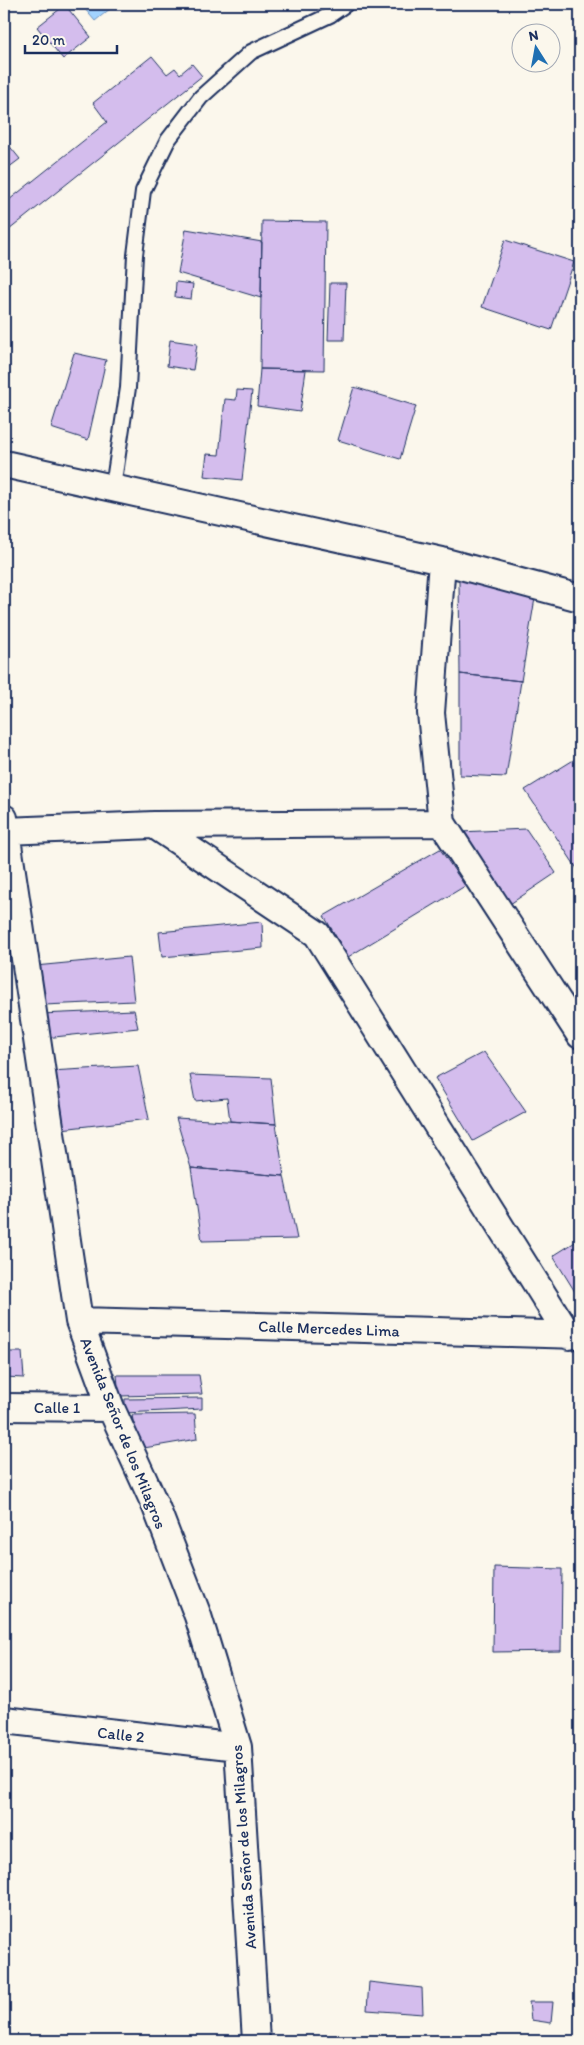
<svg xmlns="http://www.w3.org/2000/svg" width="584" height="2045" font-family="Itim,sans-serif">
	<rect width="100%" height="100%" fill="#fbf7ec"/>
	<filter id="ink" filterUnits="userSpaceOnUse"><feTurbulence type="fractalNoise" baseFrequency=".02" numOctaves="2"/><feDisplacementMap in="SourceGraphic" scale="10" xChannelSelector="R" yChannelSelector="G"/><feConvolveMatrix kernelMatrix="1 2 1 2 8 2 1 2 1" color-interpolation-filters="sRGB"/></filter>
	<g filter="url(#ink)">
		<path fill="#a2d3ff" stroke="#6c91bf" d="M89 4H116L95 21 84 8Z"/>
		<path fill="#d4bded" stroke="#1b2f5e" d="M65 5 91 37 63 59 37 27Z
			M152 56 167 74 175 68 180 74 192 64 202 76 4 234V204L107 122 93 103Z
			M7 143 20 159 4 171V146Z
			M262 221 326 222 324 370 260 369Z
			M186 229 262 242 261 298 178 273Z
			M505 240 574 262 551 330 482 307Z
			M176 282 193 284 191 299 175 297Z
			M330 283H346L344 340H328Z
			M170 340 197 344 193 370 167 366Z
			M74 353 106 360 88 440 51 428Z
			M260 369 306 370 300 412 257 406Z
			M354 387 416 406 400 459 338 440Z
			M237 390 252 391 242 480 204 476 207 454 219 455 225 399 236 400Z
			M459 579 535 598 521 681 460 674Z
			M460 674 521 681 506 777 460 775Z
			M580 756V873L525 790Z
			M526 829 556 873 510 904 460 832Z
			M440 849 465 886 348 957 324 916Z
			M262 922 263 948 162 957 159 932Z
			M129 957 134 1001 44 1005 35 966Z
			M134 1010 138 1028 45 1038 40 1014Z
			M484 1052 526 1112 473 1141 435 1078Z
			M138 1066 149 1119 61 1129 50 1071Z
			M190 1075 271 1078 276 1124 230 1121 227 1098 195 1101Z
			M176 1118 276 1124 284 1176 191 1168Z
			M191 1168 284 1176 297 1239 202 1241Z
			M580 1239V1293L577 1295 553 1256Z
			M4 1352H22L24 1378 4 1377Z
			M117 1375H199L202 1394 119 1396Z
			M202 1398V1409L125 1413V1399Z
			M195 1414 197 1439 138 1449 132 1415Z
			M494 1567 562 1569 561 1651 493 1652Z
			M369 1982 422 1988 423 2014 367 2010Z
			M529 2002H553L551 2023 531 2020Z"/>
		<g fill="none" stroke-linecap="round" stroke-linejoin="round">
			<defs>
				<path id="service" d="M113 487 128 388 135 255 143 191 168 140 201 97 251 52 330 15 346 4"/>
				<path id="minor" d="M4 464 442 561 580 598
					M442 561 431 713 442 823 580 1035
					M4 818 79 1321 111 1408 156 1507 198 1616 238 1747 256 2041
					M154 825 317 934 569 1336
					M5 831 154 825 442 823
					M79 1321 580 1335
					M4 1407 111 1408
					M4 1720 238 1747"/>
			</defs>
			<use href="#service" stroke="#1b2f5e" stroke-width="18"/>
			<use href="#minor" stroke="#1b2f5e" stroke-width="30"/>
			<use href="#service" stroke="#fbf7ec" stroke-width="14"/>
			<use href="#minor" stroke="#fbf7ec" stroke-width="26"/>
		</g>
	</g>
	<g text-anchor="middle" stroke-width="4" stroke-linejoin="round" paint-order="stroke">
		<g font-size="16" fill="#1b2f5e" stroke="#fbf7ec">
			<text transform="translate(329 1328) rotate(2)" y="6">Calle Mercedes Lima</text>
			<text x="57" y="1413">Calle 1</text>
			<text transform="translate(124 1433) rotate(68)" y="6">Avenida Señor de los Milagros</text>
			<text transform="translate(121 1734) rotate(6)" y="6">Calle 2</text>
			<text transform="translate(243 1847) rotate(-94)" y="6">Avenida Señor de los Milagros</text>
		</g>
	</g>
	<rect width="584" height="2045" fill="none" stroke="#fbf7ec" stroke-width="20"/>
	<rect x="10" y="10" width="564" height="2025" fill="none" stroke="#1b2f5e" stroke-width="2" filter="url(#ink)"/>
	<g transform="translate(536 48) rotate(349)"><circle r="24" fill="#fbf7ec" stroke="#a1a7b3"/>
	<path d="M0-4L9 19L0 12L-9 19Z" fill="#1f6fb2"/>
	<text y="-8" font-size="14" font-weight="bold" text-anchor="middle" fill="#1b2f5e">N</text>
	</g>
	<path d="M25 45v8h92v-8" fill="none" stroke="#1b2f5e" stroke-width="2.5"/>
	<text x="32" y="45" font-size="15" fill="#1b2f5e" stroke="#fbf7ec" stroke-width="4" paint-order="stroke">20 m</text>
</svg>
